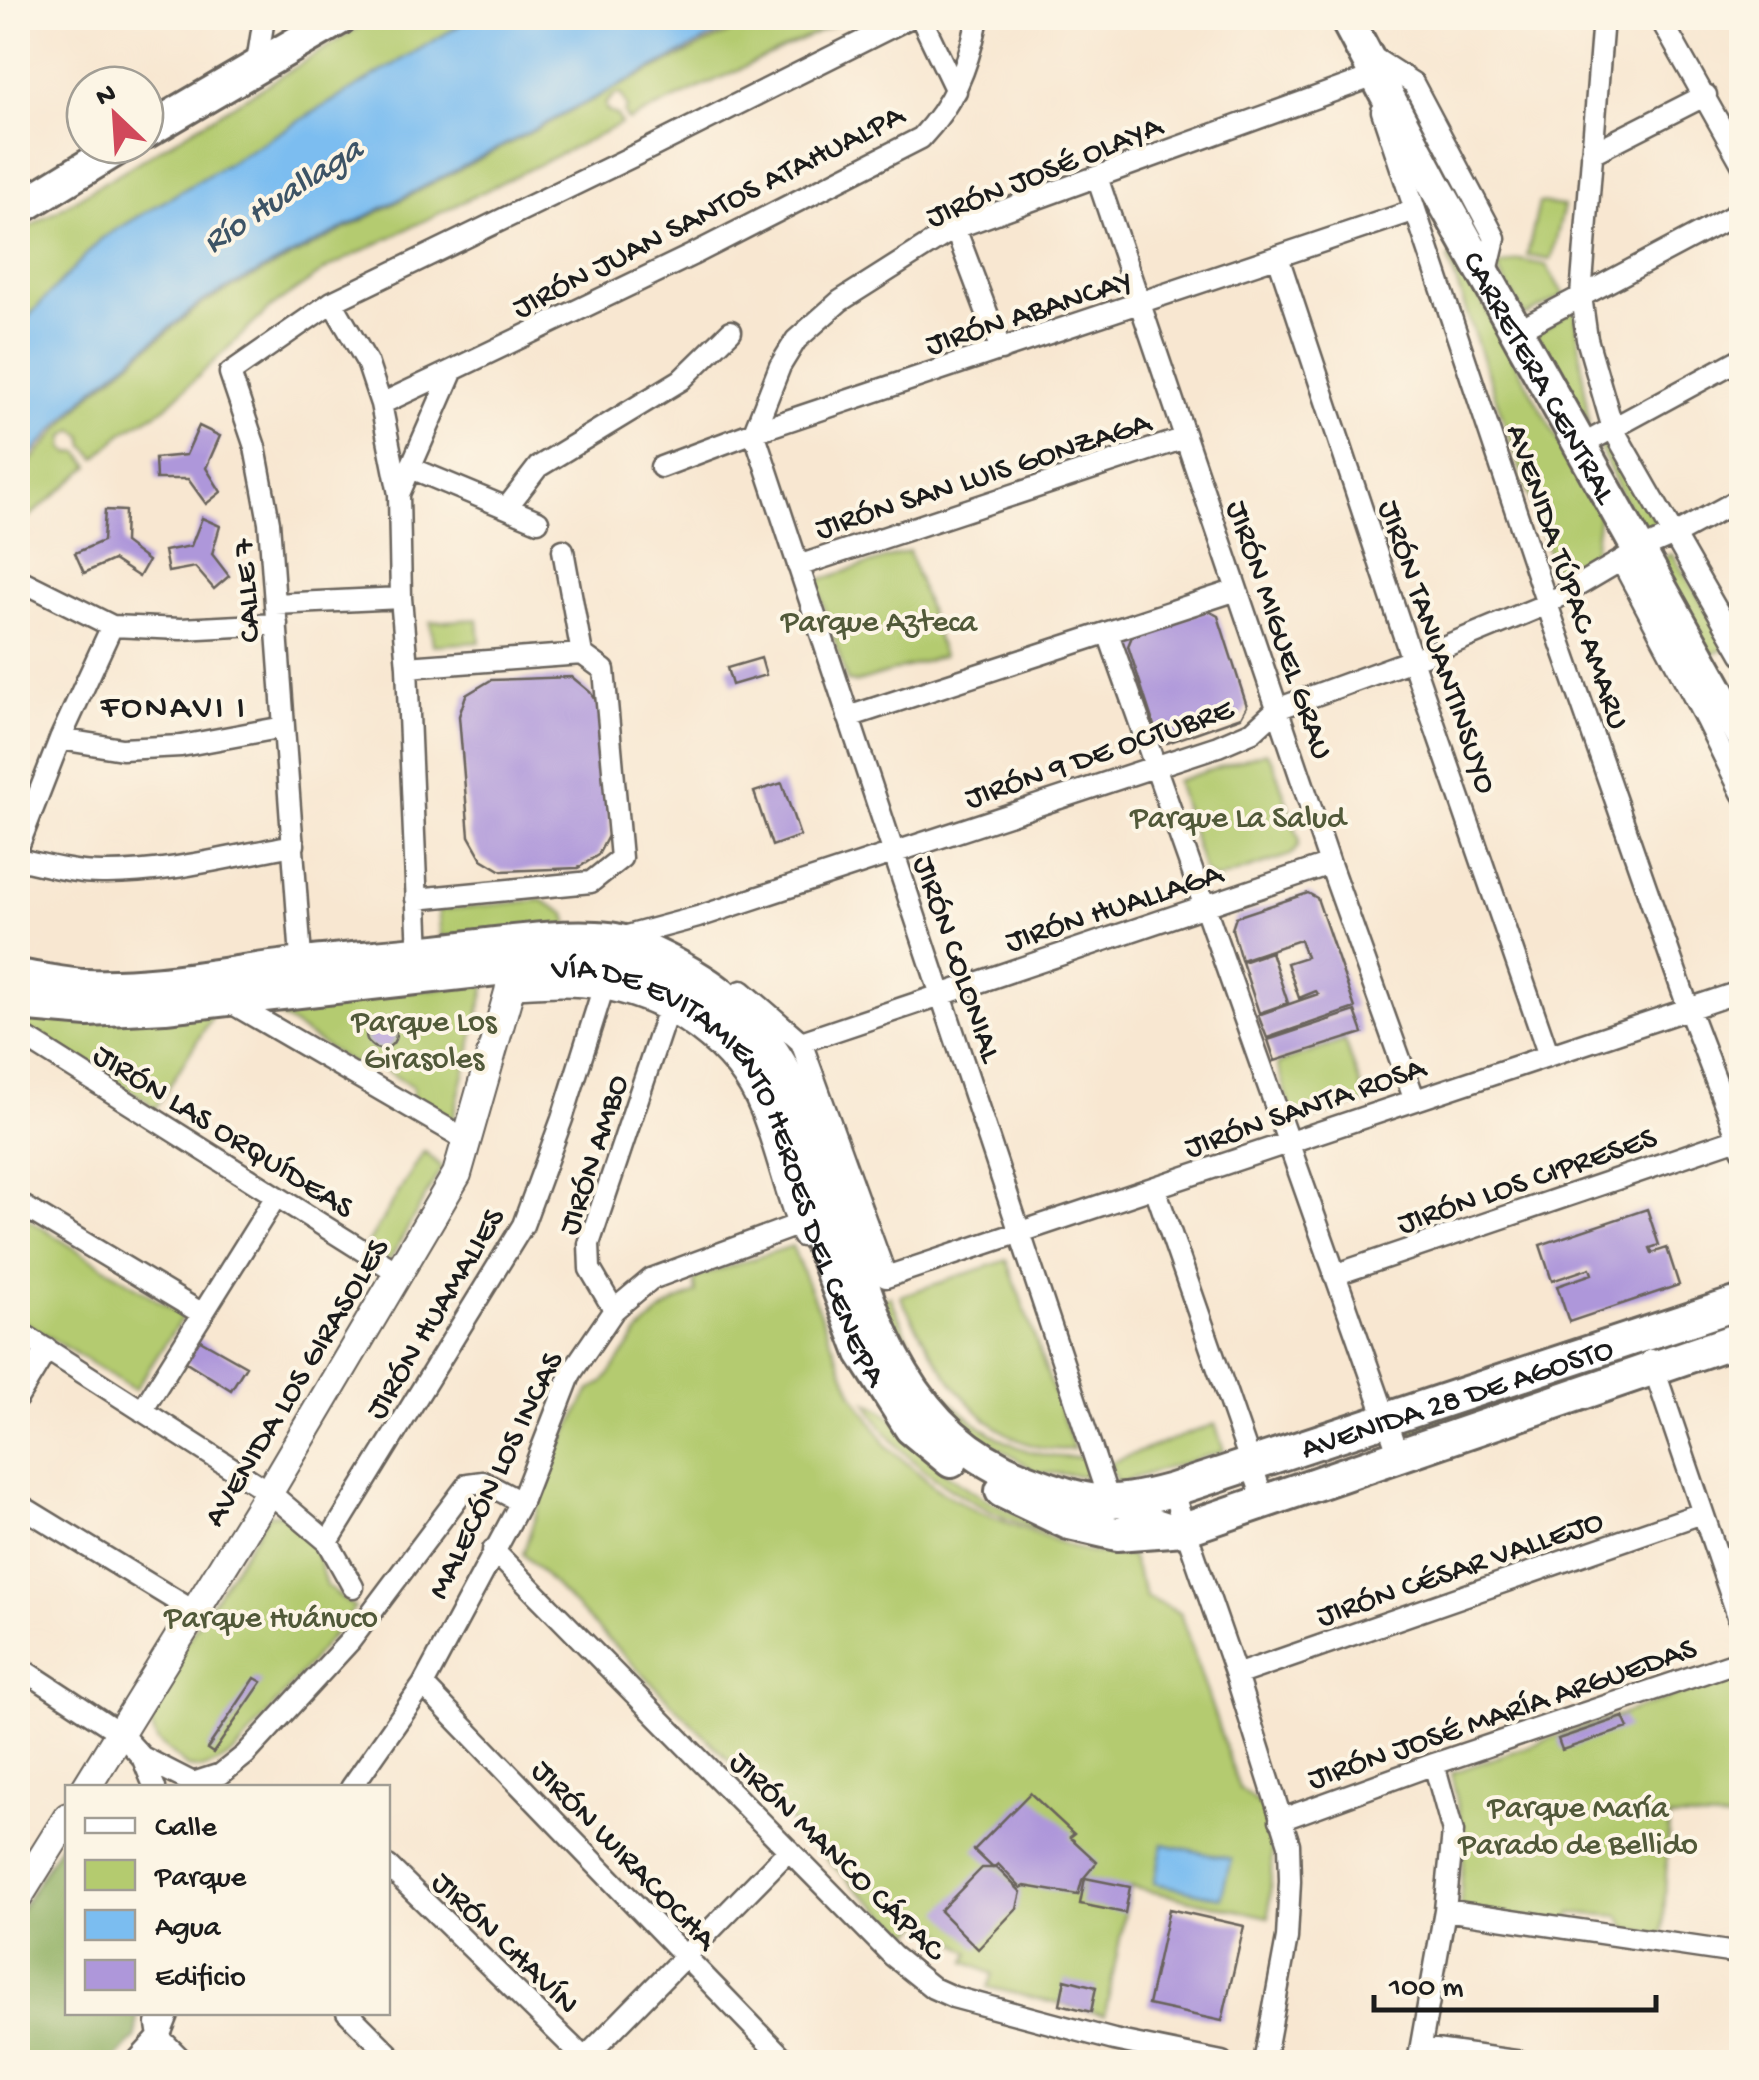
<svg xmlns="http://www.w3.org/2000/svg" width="1759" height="2080" font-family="'Gochi Hand',sans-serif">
	<rect width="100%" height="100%" fill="#fcf5e5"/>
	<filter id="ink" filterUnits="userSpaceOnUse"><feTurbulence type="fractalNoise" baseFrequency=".01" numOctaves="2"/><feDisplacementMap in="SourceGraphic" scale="20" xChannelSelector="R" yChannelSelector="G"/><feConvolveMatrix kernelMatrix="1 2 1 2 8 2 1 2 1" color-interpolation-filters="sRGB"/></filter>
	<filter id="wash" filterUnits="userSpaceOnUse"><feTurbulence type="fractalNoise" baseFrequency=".0048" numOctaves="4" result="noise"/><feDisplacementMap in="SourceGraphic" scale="40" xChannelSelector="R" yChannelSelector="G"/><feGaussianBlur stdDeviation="2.25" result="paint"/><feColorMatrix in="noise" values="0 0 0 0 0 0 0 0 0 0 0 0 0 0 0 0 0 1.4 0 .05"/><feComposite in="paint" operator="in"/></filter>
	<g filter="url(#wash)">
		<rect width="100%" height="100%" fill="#f8e7d1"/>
		<path fill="#b4cb6f" stroke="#687446" stroke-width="2.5" d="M373 18H472L101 239 18 328V234L288 72Z
			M759 18H849L628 121 624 113 627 108 621 94 614 95 605 104 607 111 617 116 621 124 328 268 270 308 165 408 125 431 96 458 85 446 83 436 74 430 65 436 64 448 69 453 79 452 90 466 18 526V476L92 393 202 304 610 91Z
			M1539 203 1564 206 1551 260 1527 256Z
			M1456 255 1599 515 1593 555 1555 571 1448 258Z
			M1520 260 1546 265 1564 295 1525 316 1496 267Z
			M1575 309 1589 425 1536 334Z
			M1610 440 1661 532 1644 540 1599 447Z
			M909 551 943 656 855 683 847 681 816 581Z
			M1672 554 1729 646 1706 658 1655 562Z
			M478 619 480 642 433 645 430 622Z
			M1266 752 1273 761 1299 839 1298 847 1291 855 1219 879 1211 878 1204 872 1176 781Z
			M542 900 566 914 569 926 441 937 438 910Z
			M486 985 452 1123 413 1102V1087L361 1056 354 1065 256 1001Z
			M216 1010 154 1111 146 1100 18 1025V1015Z
			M1345 1041 1366 1102 1305 1121 1291 1113 1277 1064Z
			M424 1151 442 1167 389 1261 367 1245Z
			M18 1213 183 1316 135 1390 18 1318Z
			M792 1246 853 1394 887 1446 937 1489 976 1511 1086 1552 1131 1556 1146 1597 1180 1613 1239 1788 1264 1808 1272 1854 1269 1917 1130 1887 1105 2015 988 1987 993 1974 966 1962 970 1953 926 1920 911 1934 859 1891 523 1554 555 1456 590 1390 604 1382 638 1334 659 1314 675 1302 696 1293 694 1278Z
			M1007 1260 1074 1449C987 1459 935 1361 900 1296Z
			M890 1296C900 1320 910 1344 923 1366 956 1418 1021 1465 1084 1456L1088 1476 1037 1472 944 1413 877 1301Z
			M1640 1346 1645 1363 1403 1442 1397 1425Z
			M867 1402C904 1419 913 1444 941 1469 974 1497 1027 1518 1065 1538 991 1519 902 1473 867 1402Z
			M1215 1424 1224 1451 1117 1483 1109 1463Z
			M269 1514H287L313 1539 326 1586 355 1608 236 1752 222 1761 202 1769 187 1767 157 1741 144 1707Z
			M1736 1675 1742 1697 1741 1821 1669 1818 1663 1935 1627 1928 1619 1916 1572 1913 1566 1923 1460 1909 1464 1836 1451 1773Z"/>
		<path fill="#8faf62" stroke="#56663f" stroke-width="2.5" d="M67 1833 68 2012 137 2013 136 2037 113 2062H18V1914Z"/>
		<path fill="#7bbdf0" stroke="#4c6c86" stroke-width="2.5" d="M472 18H749L201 302 90 392 18 469V328L101 239Z
			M1163 1844 1231 1859 1221 1898 1154 1883Z"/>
		<g id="blocks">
			<path fill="#ae97da" d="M199 426 220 436 206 468 221 492 206 504 188 479H156L155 458 186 455Z
				M105 510 125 511 124 543 148 561 139 577 113 560 84 573 75 553 103 541Z
				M202 518 220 526 212 554 229 576 214 589 195 567 168 572 164 551 191 546Z
				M1207 610 1218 616 1247 706 1241 717 1167 743 1157 735 1128 646 1133 634Z
				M761 658 766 675 732 685 727 668Z
				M572 677 590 692 602 709 610 832 598 855 578 868 502 871 482 859 469 836 459 716 466 695 491 680Z
				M782 783 800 836 772 846 754 792Z
				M1308 893 1317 898 1355 1008 1267 1038 1258 1015 1318 994 1316 991 1299 998 1287 963 1306 957 1300 940 1241 960 1232 929 1236 917Z
				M1271 952 1288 1003 1259 1013 1242 962Z
				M1355 1011 1363 1033 1275 1061 1268 1040Z
				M366 1034a15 15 0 1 1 30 0a15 15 0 1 1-30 0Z
				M1647 1209 1659 1245 1650 1248 1652 1253 1667 1248 1679 1285 1569 1322 1557 1286 1592 1274 1590 1268 1552 1281 1540 1245Z
				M193 1336 246 1366 231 1390 180 1358Z
				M255 1678 262 1682 213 1753 207 1749Z
				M1623 1717 1628 1728 1562 1750 1558 1739Z
				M1030 1793 1074 1834 1070 1837 1097 1862 1082 1880 1078 1895 1025 1886 1021 1888 998 1864 993 1868 974 1850Z
				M982 1868H997L1021 1892 1017 1908 978 1949 940 1911Z
				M1085 1878 1130 1887 1125 1913 1080 1904Z
				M1169 1909 1244 1926 1222 2021 1148 2005Z
				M1065 1979 1096 1987 1091 2012 1060 2004Z"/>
		</g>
	</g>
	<g filter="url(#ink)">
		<use href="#blocks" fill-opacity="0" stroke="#69635b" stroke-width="2.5"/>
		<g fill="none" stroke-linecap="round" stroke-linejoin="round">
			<defs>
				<path id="minor" d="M921 18 956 91
					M1603 18 1581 296 1587 339 1613 429 1742 654
					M1660 18 1742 164
					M1369 55 1413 83 1495 238 1486 276
					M256 69 264 18
					M1382 111 1547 604 1689 1010 1742 1149
					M1592 153 1706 95
					M1097 177 1330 864 1414 1098
					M955 228 1001 350
					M1278 257 1412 660 1548 1053
					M332 302 367 362 381 404 399 494 401 598 407 667 419 954
					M1516 331 1742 211
					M381 404 453 370
					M1582 445 1742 358
					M661 467 754 432 1413 211
					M411 468 538 521
					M399 494 453 370 692 255 921 138C953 104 967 69 977 23L975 18
					M508 506 538 467 681 380 731 331
					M563 550 582 654
					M1622 562 1706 720 1742 793
					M798 566 1185 438
					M18 579 112 626 181 629 277 624
					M275 604 401 598
					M1108 633 1399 1455
					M407 667 582 654 604 670 621 858 591 882 416 899
					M848 717 1237 590
					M60 739 122 749 181 746 284 727
					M18 847 60 739 112 626
					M18 859C45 865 73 873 102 873 165 874 232 856 294 845
					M620 938 698 917 1218 746 1253 731 1277 709 1412 660 1547 604 1637 551 1674 535 1742 498
					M302 972 269 522 255 447 230 373 332 302 650 148 909 18
					M510 988C541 986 571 983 602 989 668 1000 736 1047 761 1111 777 1152 786 1195 802 1236
					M742 991 801 1042 886 1277 1742 991
					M228 1001 467 1140
					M18 1033 400 1274
					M801 1042 1330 864
					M1155 1188 1264 1501
					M18 1203 201 1313
					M1334 1275 1738 1138
					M614 1310 590 1269 589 1244 667 1012
					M18 1331 269 1492 328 1542 353 1587
					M1651 1360 1742 1628
					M18 1397 47 1349
					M142 1411 275 1198
					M1172 1490 1236 1675 1289 1844 1290 1881 1287 1938 1264 2062
					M18 1504 195 1612
					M1171 1524 1110 1504 754 432 780 366 796 340 840 301 955 228 1372 77
					M328 1542 523 1225 562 1119 603 989
					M493 1550 893 1956 933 1988 953 1997 1114 2040 1222 2062
					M18 1666 120 1733 142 1757 155 1788
					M1236 1675 1702 1513
					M423 1685 787 2062
					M142 1757 193 1783 221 1774 245 1755 350 1641 468 1484 483 1482 521 1502
					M351 1788 423 1685 521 1502 571 1373 614 1310 651 1279 797 1225
					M1280 1820 1434 1764 1742 1660
					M388 1866 585 2059
					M1445 1910 1742 1954
					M347 2012 397 2062
					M157 2024 159 2037 184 2062
					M1421 2048 1522 2062
					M136 2062 159 2037 169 2012
					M581 2062 789 1850
					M1418 2062 1445 1910 1453 1832 1434 1764"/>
				<path id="secondary" d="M86 1788 269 1492 457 1174 509 992 514 967 513 951
					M18 1897 68 1817"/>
				<g id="primary">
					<path d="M145 132 340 18"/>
					<path d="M18 209 123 145"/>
					<path id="s1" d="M18 976C39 979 62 985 85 986 154 989 226 973 295 965 345 959 395 956 445 950 493 945 563 933 610 939 638 942 702 978 724 997 877 1127 816 1399 1026 1480 1089 1504 1106 1508 1172 1490L1742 1302"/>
					<path id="s2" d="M18 1004 88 1010 165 1006 514 967 596 966 644 980 694 1006 746 1051 778 1110 815 1227 863 1353 911 1428 951 1461"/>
					<path d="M1002 1491 1069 1523 1117 1534 1184 1529 1742 1338"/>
				</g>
				<g id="trunk">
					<path id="s3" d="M1346 18 1433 182 1742 734"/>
				</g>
			</defs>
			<use href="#minor" stroke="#69635b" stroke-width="25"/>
			<use href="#secondary" stroke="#69635b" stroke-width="32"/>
			<use href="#primary" stroke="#69635b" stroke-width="38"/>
			<use href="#trunk" stroke="#69635b" stroke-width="38"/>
			<use href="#minor" stroke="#fff" stroke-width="20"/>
			<use href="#secondary" stroke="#fff" stroke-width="28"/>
			<use href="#primary" stroke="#fff" stroke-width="32"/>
			<use href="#trunk" stroke="#fff" stroke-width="32"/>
		</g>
	</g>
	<g text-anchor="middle" stroke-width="8" stroke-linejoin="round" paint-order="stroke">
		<g font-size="32" fill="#1c1c1c" stroke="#fcf5e5">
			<text transform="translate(1043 169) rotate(-22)" y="11">JIRÓN JOSÉ OLAYA</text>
			<text transform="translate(707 209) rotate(-27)" y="11">JIRÓN JUAN SANTOS ATAHUALPA</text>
			<text transform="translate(1028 310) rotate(-18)" y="11">JIRÓN ABANCAY</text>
			<text dy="11" stroke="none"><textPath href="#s3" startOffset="408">CARRETERA CENTRAL</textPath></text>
			<text transform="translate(982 473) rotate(-18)" y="11">JIRÓN SAN LUIS GONZAGA</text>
			<text transform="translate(1570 576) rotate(71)" y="11">AVENIDA TÚPAC AMARU</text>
			<text transform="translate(244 591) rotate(-94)" y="11">CALLE 7</text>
			<text transform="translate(1282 629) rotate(71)" y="11">JIRÓN MIGUEL GRAU</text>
			<text transform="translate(1440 646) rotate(71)" y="11">JIRÓN TANUANTINSUYO</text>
			<text transform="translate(1098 751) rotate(-19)" y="11">JIRÓN 9 DE OCTUBRE</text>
			<text transform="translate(1113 905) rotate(-18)" y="11">JIRÓN HUALLAGA</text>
			<text transform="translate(960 958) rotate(71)" y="11">JIRÓN COLONIAL</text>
			<text transform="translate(1304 1105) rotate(-19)" y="11">JIRÓN SANTA ROSA</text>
			<text transform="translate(225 1129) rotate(32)" y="11">JIRÓN LAS ORQUÍDEAS</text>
			<text transform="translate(591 1154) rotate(-72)" y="11">JIRÓN AMBO</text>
			<text transform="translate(1526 1178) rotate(-19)" y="11">JIRÓN LOS CIPRESES</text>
			<text dy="11" stroke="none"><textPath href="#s2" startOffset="825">VÍA DE EVITAMIENTO HEROES DEL CENEPA</textPath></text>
			<text transform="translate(433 1312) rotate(-59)" y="11">JIRÓN HUAMALIES</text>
			<text transform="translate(294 1381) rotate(-59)" y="11">AVENIDA LOS GIRASOLES</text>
			<text dy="11" stroke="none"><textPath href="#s1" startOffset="1762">AVENIDA 28 DE AGOSTO</textPath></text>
			<text transform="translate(493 1474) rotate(-64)" y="11">MALECÓN LOS INCAS</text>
			<text transform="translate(1459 1566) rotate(-19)" y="11">JIRÓN CÉSAR VALLEJO</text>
			<text transform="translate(1501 1711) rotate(-19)" y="11">JIRÓN JOSÉ MARÍA ARGUEDAS</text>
			<text transform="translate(626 1853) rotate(46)" y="11">JIRÓN WIRACOCHA</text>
			<text transform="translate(839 1854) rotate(44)" y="11">JIRÓN MANCO CÁPAC</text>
			<text transform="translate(507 1941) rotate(44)" y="11">JIRÓN CHAVÍN</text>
		</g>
		<g font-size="32" fill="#515939" stroke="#fcf5e5">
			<text x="879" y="630">Parque Azteca</text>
			<text x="1238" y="826">Parque La Salud</text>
			<text x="424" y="1030">Parque Los<tspan x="424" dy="37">Girasoles</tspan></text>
			<text x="271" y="1626">Parque Huánuco</text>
			<text x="1578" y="1816">Parque María<tspan x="1578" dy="37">Parado de Bellido</tspan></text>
		</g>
		<g font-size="35" font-style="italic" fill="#3d5466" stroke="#fcf5e5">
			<text transform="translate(281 193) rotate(-33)" y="12">Río Huallaga</text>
		</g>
		<g font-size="35" letter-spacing="2.5" fill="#1c1c1c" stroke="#fcf5e5">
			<text x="174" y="716">FONAVI I</text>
		</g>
	</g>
	<rect width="1759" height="2080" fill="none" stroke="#fcf5e5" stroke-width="60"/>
	<rect x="65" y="1785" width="325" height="230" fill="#fcf5e5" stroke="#a29e95" stroke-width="2.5"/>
	<rect x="85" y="1818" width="50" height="15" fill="#ffffff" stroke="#a29e95" stroke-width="2.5"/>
	<text x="155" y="1835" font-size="30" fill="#1c1c1c">Calle</text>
	<rect x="85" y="1860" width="50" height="30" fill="#b4cb6f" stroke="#a29e95" stroke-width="2.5"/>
	<text x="155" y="1885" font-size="30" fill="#1c1c1c">Parque</text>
	<rect x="85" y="1910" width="50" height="30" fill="#7bbdf0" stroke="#a29e95" stroke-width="2.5"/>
	<text x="155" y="1935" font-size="30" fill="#1c1c1c">Agua</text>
	<rect x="85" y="1960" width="50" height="30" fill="#ae97da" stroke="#a29e95" stroke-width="2.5"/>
	<text x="155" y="1985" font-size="30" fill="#1c1c1c">Edificio</text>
	<g transform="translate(115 115) rotate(335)"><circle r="48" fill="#fcf5e5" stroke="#a29e95" stroke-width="2.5"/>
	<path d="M0-8L18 38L0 25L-18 38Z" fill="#d1495b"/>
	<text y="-15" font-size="28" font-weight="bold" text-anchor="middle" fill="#1c1c1c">N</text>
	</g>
	<path d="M1374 1995v15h282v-15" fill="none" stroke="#1c1c1c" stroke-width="5"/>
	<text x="1389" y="1995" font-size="30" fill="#1c1c1c" stroke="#fcf5e5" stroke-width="8" paint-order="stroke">100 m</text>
</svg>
